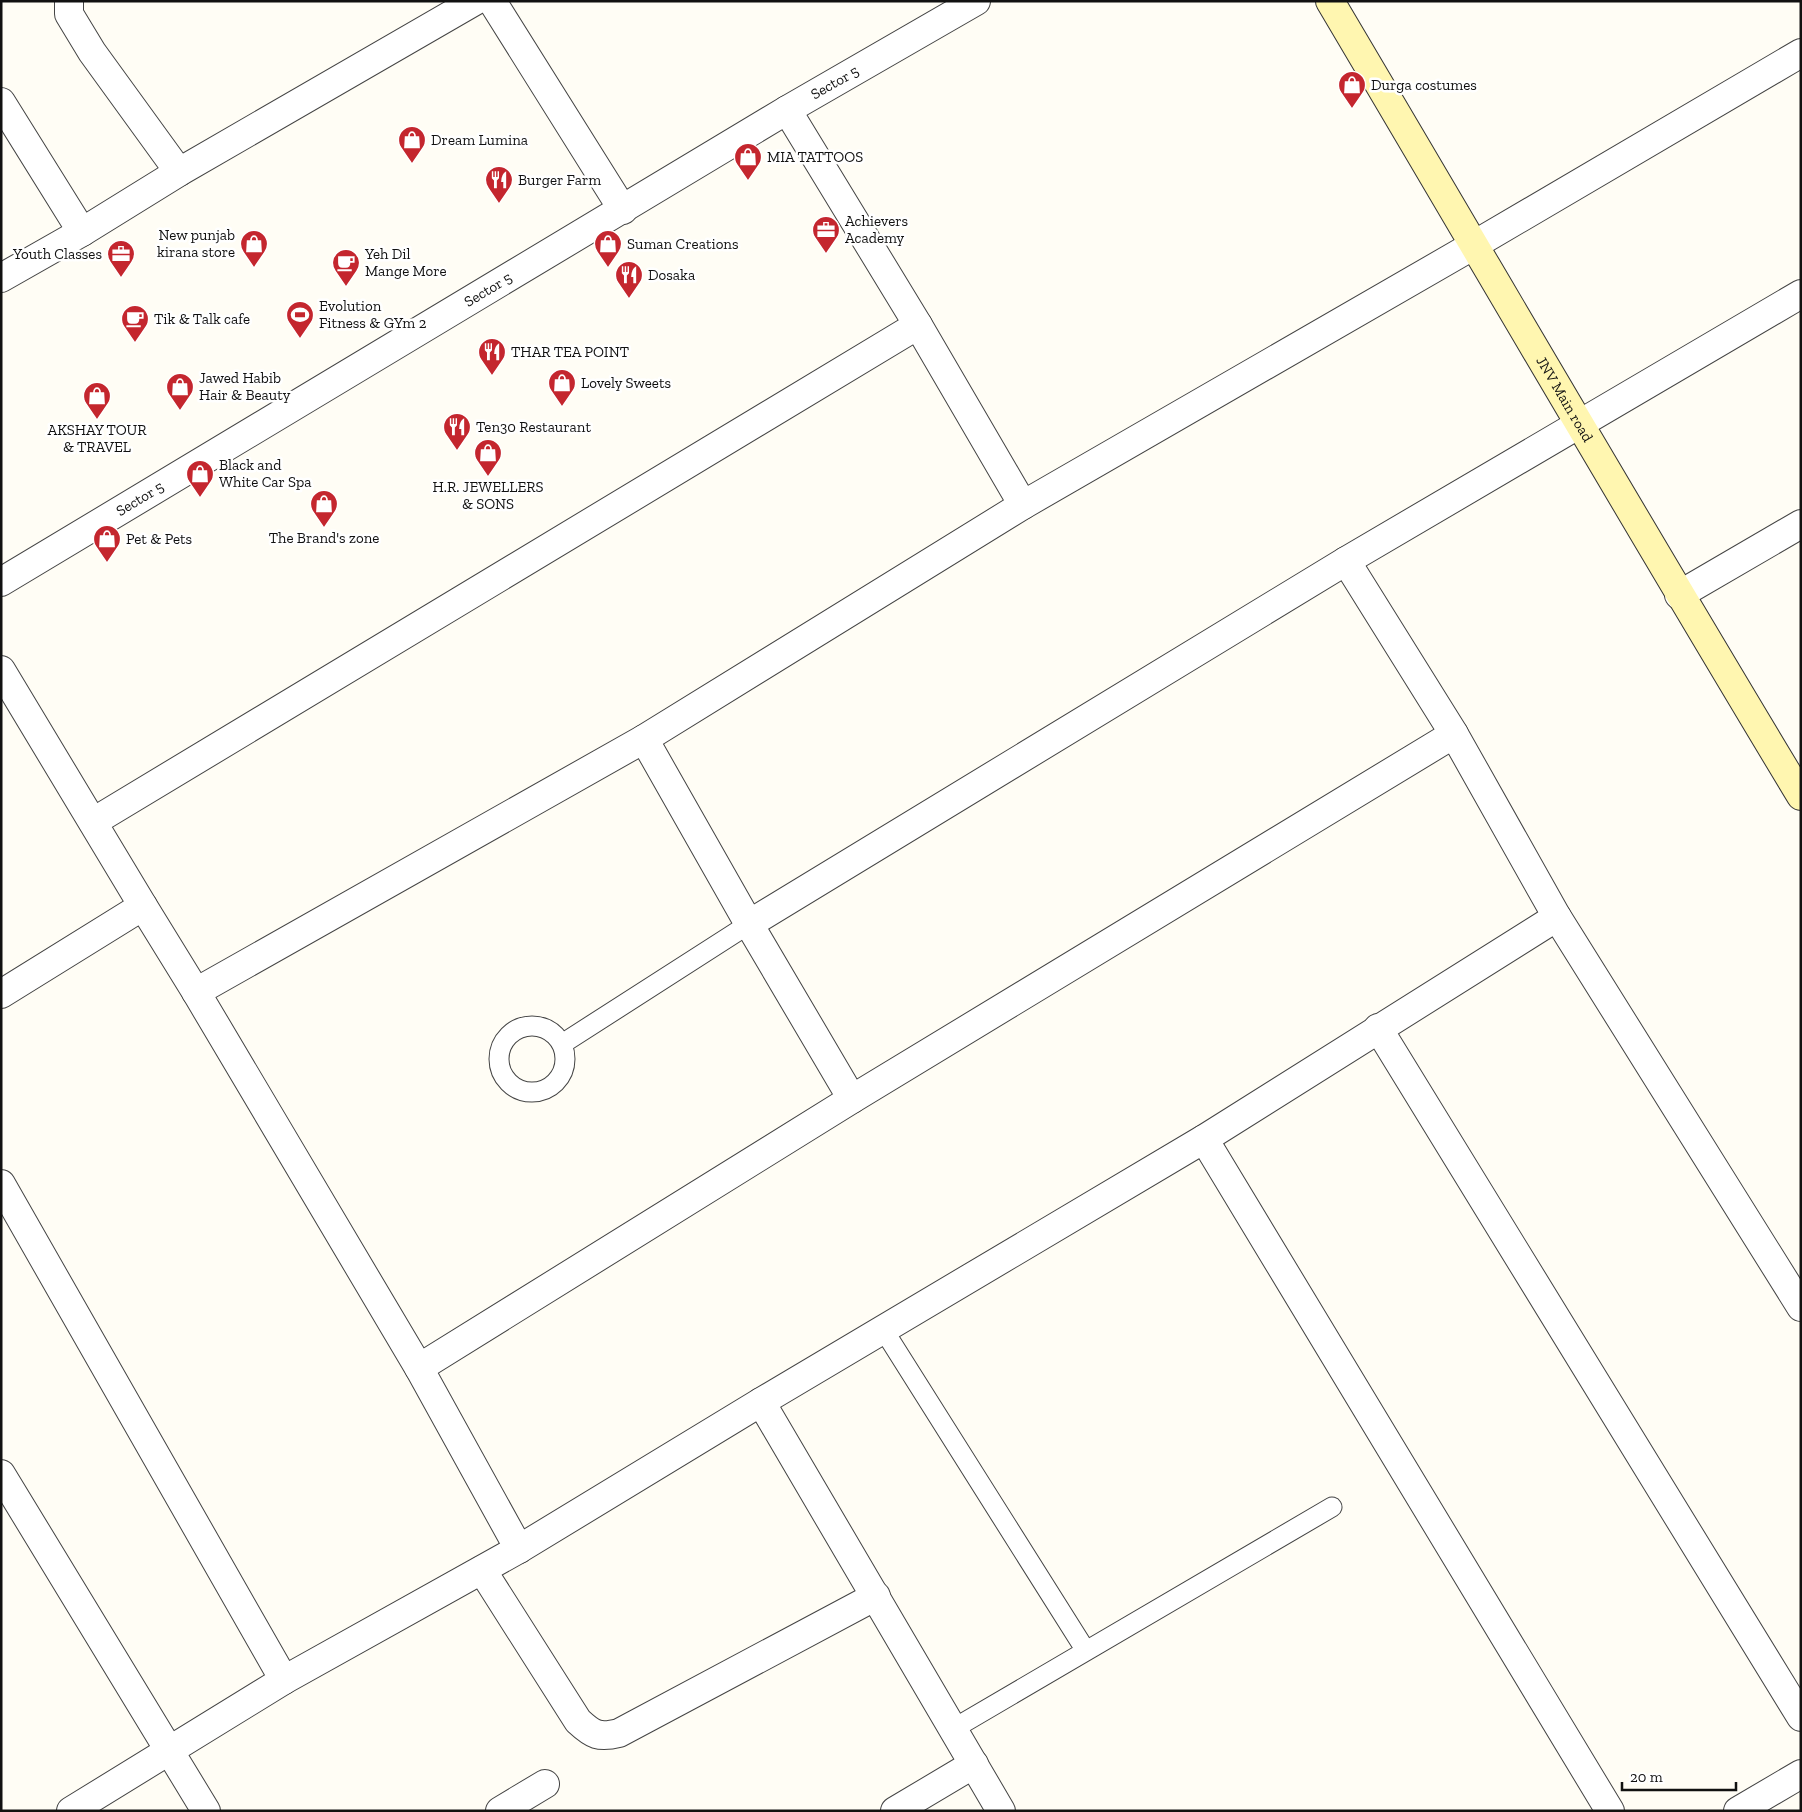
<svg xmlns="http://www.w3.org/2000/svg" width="1802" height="1812" font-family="'Zilla Slab',serif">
	<rect width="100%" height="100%" fill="#fffdf5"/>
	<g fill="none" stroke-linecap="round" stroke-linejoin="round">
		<defs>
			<path id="lane" d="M499 1059a33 33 0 1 1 66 0a33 33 0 1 1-66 0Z
				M562 1044 749 924
				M883 1329 1086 1651
				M953 1729 1332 1507"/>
			<g id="street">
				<path d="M69 1V14L92 52 179 172"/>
				<path d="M492 1 623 210"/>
				<path d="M1 102 82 232"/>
				<path d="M787 110 918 325 1023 505"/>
				<path d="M1 278 82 232 179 172 475 1"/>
				<path d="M1346 561 1454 734 1557 917 1801 1307"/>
				<path id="s1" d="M1 582 787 110 976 1"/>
				<path d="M1679 595 1801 524"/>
				<path d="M1 670 143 906 196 992 419 1368 519 1549"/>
				<path d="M644 739 749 924 852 1099"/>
				<path d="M93 822 918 325"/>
				<path d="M749 924 1346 561 1801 294"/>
				<path d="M196 992 644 739 1023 505 1474 245 1801 53"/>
				<path d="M1 994 143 906"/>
				<path d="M1378 1028 1801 1717"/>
				<path d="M1204 1139 1610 1811"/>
				<path d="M1 1184 284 1680"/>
				<path d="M419 1368 852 1099 1454 734"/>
				<path d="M761 1402 1001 1811"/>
				<path d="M1 1474 206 1811"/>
				<path d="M482 1570 578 1721C593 1735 599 1738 619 1733L876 1596"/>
				<path d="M71 1811 284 1680 519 1549 761 1402 1204 1139 1557 917"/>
				<path d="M500 1811 545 1784"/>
				<path d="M895 1811 974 1764"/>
				<path d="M1738 1811 1801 1774"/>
			</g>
			<g id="secondary">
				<path id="s2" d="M1330 1C1487 266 1642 533 1801 796"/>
			</g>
		</defs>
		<use href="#lane" stroke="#444" stroke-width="21"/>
		<use href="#street" stroke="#444" stroke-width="30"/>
		<use href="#secondary" stroke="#333" stroke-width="30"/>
		<use href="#lane" stroke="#fff" stroke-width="19"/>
		<use href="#street" stroke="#fff" stroke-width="28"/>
		<use href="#secondary" stroke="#fff6b0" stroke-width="28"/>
	</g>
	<defs>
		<symbol id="shop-pin" viewBox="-11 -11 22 30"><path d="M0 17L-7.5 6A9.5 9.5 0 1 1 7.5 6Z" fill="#c4262e" stroke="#fff"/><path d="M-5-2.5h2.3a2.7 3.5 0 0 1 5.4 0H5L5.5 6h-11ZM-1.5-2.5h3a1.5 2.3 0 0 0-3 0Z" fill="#fff"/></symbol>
		<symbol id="restaurant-pin" viewBox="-11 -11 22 30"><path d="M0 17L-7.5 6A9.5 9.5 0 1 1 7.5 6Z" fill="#c4262e" stroke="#fff"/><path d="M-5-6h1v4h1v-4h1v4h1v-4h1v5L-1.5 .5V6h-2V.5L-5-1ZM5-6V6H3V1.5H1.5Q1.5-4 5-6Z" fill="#fff"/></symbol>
		<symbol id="office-pin" viewBox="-11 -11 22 30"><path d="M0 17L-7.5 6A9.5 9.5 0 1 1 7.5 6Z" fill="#c4262e" stroke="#fff"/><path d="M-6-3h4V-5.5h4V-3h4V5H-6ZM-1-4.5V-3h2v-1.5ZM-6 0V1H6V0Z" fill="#fff"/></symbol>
		<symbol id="cafe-pin" viewBox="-11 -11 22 30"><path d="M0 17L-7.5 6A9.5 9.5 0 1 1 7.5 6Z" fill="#c4262e" stroke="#fff"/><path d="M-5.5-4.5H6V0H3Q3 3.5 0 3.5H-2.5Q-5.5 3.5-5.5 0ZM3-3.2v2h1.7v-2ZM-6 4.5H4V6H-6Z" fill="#fff"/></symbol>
		<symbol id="stadium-pin" viewBox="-11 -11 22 30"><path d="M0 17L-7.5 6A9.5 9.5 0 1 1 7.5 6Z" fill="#c4262e" stroke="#fff"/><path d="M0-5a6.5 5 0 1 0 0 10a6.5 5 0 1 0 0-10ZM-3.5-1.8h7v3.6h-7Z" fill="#fff"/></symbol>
	</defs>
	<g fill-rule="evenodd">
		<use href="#shop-pin" x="1336" y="69" width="32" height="43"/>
		<use href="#shop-pin" x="396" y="124" width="32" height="43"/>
		<use href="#shop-pin" x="732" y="141" width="32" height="43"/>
		<use href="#restaurant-pin" x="483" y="164" width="32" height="43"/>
		<use href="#office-pin" x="810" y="214" width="32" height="43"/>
		<use href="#shop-pin" x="238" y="228" width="32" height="43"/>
		<use href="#shop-pin" x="592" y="228" width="32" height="43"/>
		<use href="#office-pin" x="105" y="238" width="32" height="43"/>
		<use href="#cafe-pin" x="330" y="247" width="32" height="43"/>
		<use href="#restaurant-pin" x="613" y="259" width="32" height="43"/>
		<use href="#stadium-pin" x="284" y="299" width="32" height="43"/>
		<use href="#cafe-pin" x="119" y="303" width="32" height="43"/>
		<use href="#restaurant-pin" x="476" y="336" width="32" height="43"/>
		<use href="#shop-pin" x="546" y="367" width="32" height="43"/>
		<use href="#shop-pin" x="164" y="371" width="32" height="43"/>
		<use href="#shop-pin" x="81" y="380" width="32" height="43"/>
		<use href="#restaurant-pin" x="441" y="411" width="32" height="43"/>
		<use href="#shop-pin" x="472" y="437" width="32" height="43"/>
		<use href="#shop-pin" x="184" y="458" width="32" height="43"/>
		<use href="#shop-pin" x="308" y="488" width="32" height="43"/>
		<use href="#shop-pin" x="91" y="523" width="32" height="43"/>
	</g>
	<g text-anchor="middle" stroke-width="5" stroke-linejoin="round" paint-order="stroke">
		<g font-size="15" fill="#111" stroke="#fff">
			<text dy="5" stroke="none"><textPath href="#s1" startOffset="972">Sector 5</textPath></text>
			<text dy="5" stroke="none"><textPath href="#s1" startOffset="568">Sector 5</textPath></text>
			<text dy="5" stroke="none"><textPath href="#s2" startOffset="462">JNV Main road</textPath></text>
			<text dy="5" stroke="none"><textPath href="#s1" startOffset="162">Sector 5</textPath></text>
		</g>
		<g font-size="15" fill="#111" stroke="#fff" text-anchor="start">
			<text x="1371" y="90">Durga costumes</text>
			<text x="431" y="145">Dream Lumina</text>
			<text x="767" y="162">MIA TATTOOS</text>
			<text x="518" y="185">Burger Farm</text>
			<text x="845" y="226">Achievers<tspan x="845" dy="17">Academy</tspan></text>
			<text x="235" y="240" text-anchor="end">New punjab<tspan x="235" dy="17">kirana store</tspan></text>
			<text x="627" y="249">Suman Creations</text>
			<text x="102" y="259" text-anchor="end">Youth Classes</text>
			<text x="365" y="259">Yeh Dil<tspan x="365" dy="17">Mange More</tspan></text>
			<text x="648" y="280">Dosaka</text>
			<text x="319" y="311">Evolution<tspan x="319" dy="17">Fitness &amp; GYm 2</tspan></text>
			<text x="154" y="324">Tik &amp; Talk cafe</text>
			<text x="511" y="357">THAR TEA POINT</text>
			<text x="199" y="383">Jawed Habib<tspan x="199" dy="17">Hair &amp; Beauty</tspan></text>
			<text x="581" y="388">Lovely Sweets</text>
			<text x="476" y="432">Ten30 Restaurant</text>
			<text x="97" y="435" text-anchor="middle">AKSHAY TOUR<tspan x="97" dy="17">&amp; TRAVEL</tspan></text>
			<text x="219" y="470">Black and<tspan x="219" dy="17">White Car Spa</tspan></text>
			<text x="488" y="492" text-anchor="middle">H.R. JEWELLERS<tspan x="488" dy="17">&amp; SONS</tspan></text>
			<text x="324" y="543" text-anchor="middle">The Brand's zone</text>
			<text x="126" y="544">Pet &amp; Pets</text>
		</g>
	</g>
	<rect width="1802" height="1812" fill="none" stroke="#111111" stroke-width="5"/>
	<path d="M1622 1782v8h114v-8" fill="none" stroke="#111111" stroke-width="2.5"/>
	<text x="1630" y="1782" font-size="15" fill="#111111" stroke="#ffffff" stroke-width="4" paint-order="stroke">20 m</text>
</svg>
